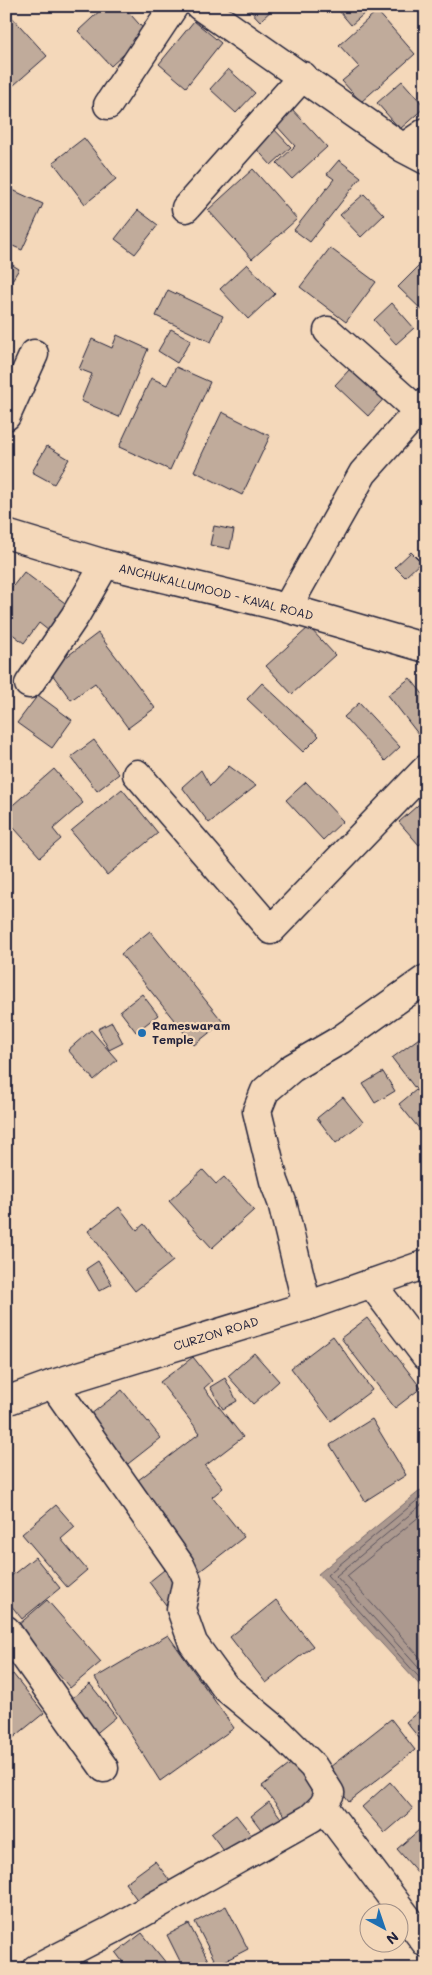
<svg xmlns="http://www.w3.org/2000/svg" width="432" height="1975" font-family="Mali,sans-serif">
	<rect width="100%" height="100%" fill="#f4d8ba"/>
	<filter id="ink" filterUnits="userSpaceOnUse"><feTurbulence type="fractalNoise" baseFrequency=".02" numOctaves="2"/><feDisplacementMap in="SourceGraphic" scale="10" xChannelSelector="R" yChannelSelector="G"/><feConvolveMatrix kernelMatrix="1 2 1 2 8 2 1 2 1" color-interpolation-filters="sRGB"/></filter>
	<g filter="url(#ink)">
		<path fill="#ac998f" stroke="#75696d" d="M426 1486V1692L318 1574Z"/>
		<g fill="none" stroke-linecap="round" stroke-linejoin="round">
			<path stroke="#59525d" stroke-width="1" d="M426 1493 327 1575 426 1685
				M426 1501 336 1576 426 1676
				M426 1511 347 1576 426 1664"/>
		</g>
		<path fill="#c0ab9b" stroke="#22223b" d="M105 6H123L147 33 111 66 78 31Z
			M246 6H276L260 21Z
			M335 6H373L351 25Z
			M377 11 415 54 361 102 342 81 359 67 339 45Z
			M11 16 47 56 6 92V20Z
			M194 21 221 43 186 87 159 64Z
			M228 69 255 93 236 113 210 89Z
			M402 81 425 107 400 129 377 103Z
			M291 108 327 147 292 179 277 163 295 146 275 124Z
			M271 126 291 147 271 165 252 144Z
			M84 138 116 179 85 204 53 162Z
			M339 160 361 177 310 242 294 230 334 179 327 174Z
			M253 169 297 219 252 259 208 210Z
			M6 187 43 204 22 250 6 243Z
			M364 194 384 215 361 237 340 215Z
			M138 210 158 225 135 254 115 239Z
			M330 248 376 282 346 322 300 287Z
			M426 259V314L398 287Z
			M6 261 19 269 6 290Z
			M247 264 275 294 248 319 220 289Z
			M168 290 223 316 211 342 156 316Z
			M392 303 414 328 396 344 374 320Z
			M171 329 191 340 177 363 158 351Z
			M117 335 148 349 119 417 81 401 92 374 79 369 92 339 112 348Z
			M365 353 398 383 368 416 335 385Z
			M176 367 210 382 170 470 119 447 151 378 167 385Z
			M222 412 270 436 242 495 194 471Z
			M47 446 69 459 54 484 32 472Z
			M214 526 234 530 230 549 210 545Z
			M411 552 421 562 405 577 395 567Z
			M24 572 69 606 49 631 39 623 24 643 6 629V595Z
			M309 627 335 655 292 694 266 666Z
			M98 633 155 708 128 728 95 683 71 700 49 670Z
			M410 678 426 698V736L422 739 388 695Z
			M262 683 319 736 303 752 247 699Z
			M38 695 72 720 52 748 17 723Z
			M359 703 400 747 385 761 344 717Z
			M94 740 119 774 97 791 71 757Z
			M229 766 256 786 209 823 182 787 201 770 210 786Z
			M54 769 83 803 53 829 61 839 40 857 6 819V811Z
			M306 782 343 821 323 840 286 800Z
			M122 789 158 833 107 875 71 831Z
			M426 798V840L419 845 399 822Z
			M150 931 223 1022 194 1045 121 954Z
			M142 994 158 1015 136 1032 120 1011Z
			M112 1022 123 1043 109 1050 98 1029Z
			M91 1030 117 1060 94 1080 68 1050Z
			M426 1033V1086L418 1092 392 1058Z
			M383 1072 395 1091 375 1103 363 1084Z
			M416 1090 426 1102V1137L399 1104Z
			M343 1097 363 1122 336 1143 317 1118Z
			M203 1170 216 1184 224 1177 254 1210 212 1248 169 1201Z
			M119 1207 137 1230 144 1224 173 1261 135 1291 88 1231Z
			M98 1261 112 1284 99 1291 86 1269Z
			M367 1318 421 1388 395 1408 341 1338Z
			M333 1336 372 1390 331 1421 291 1368Z
			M254 1353 279 1381 253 1404 228 1376Z
			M193 1357 212 1381 204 1388 243 1437 205 1466 223 1488 212 1497 244 1537 200 1571 133 1484 200 1433 160 1382Z
			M225 1378 237 1401 223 1409 210 1387Z
			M122 1390 161 1438 124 1467 86 1418Z
			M372 1419 406 1475 365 1501 330 1445Z
			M56 1505 75 1527 61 1539 87 1570 67 1587 22 1534Z
			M35 1557 60 1588 22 1619 6 1599V1580Z
			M169 1566 190 1593 169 1609 149 1582Z
			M47 1600 101 1662 70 1688 17 1626Z
			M276 1600 313 1646 266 1683 230 1637Z
			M168 1635 234 1728 160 1781 95 1678Z
			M6 1672 10 1676 13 1674 44 1713 7 1743Z
			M90 1684 116 1717 93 1736 66 1703Z
			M426 1705V1743L424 1744 406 1722Z
			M391 1719 415 1750 349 1802 325 1771Z
			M293 1762 332 1810 300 1835 262 1786Z
			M390 1782 413 1809 385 1833 362 1807Z
			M269 1802 293 1834 275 1848 251 1816Z
			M236 1815 266 1854 241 1873 211 1834Z
			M426 1824V1867L419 1874 397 1849Z
			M155 1861 176 1889 146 1912 125 1883Z
			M426 1883V1896L419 1889Z
			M226 1906 248 1949 217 1965 195 1922Z
			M189 1924 211 1966 205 1969H184L167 1935Z
			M142 1933 171 1969H128L116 1953Z
			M274 1962 280 1969H265Z"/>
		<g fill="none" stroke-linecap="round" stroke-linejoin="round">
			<defs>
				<path id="minor" d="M200 6 403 148 426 160
					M108 105 174 6
					M403 148 426 132
					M186 208 303 76
					M328 331 417 410
					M6 416 34 354
					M6 534 105 564 287 608 426 648
					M287 608 363 473 426 402
					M29 684 75 616 105 564
					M137 774 271 930 426 769
					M371 1283 426 1356
					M307 1306 282 1202 274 1181 257 1111 265 1091 292 1068 340 1040 426 979
					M6 1630 104 1768
					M323 1806 426 1943
					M36 1969 112 1930 311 1818 323 1806 330 1793 313 1766 278 1731 225 1687 193 1643 181 1609 187 1580 180 1565 53 1384"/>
				<path id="major" d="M6 1401 53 1384 307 1306 426 1264"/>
			</defs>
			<use href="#minor" stroke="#22223b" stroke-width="31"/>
			<use href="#major" stroke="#22223b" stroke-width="31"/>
			<use href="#minor" stroke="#f4d8ba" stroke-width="28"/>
			<use href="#major" stroke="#f4d8ba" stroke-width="28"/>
		</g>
	</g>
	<circle fill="#1f6fb2" stroke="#f4d8ba" stroke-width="2" cx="142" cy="1033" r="5"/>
	<g text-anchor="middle" stroke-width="4.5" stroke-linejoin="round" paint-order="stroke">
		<g font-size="12" fill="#22223b" stroke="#f4d8ba">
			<text transform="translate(216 592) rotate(14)" y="4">ANCHUKALLUMOOD - KAVAL ROAD</text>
			<text transform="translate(216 1334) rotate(-17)" y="4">CURZON ROAD</text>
		</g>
		<g font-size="12" font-weight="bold" fill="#22223b" stroke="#f4d8ba" text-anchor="start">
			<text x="152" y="1030">Rameswaram<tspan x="152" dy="14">Temple</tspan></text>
		</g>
	</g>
	<rect width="432" height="1975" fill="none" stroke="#f4d8ba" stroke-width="25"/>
	<rect x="12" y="12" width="407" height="1950" fill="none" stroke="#22223b" stroke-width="2" filter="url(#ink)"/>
	<g transform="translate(384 1928) rotate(140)"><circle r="24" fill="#f4d8ba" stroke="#a08f87"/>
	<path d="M0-4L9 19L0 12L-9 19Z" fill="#1f6fb2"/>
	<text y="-8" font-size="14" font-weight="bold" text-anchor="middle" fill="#22223b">N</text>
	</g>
</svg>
